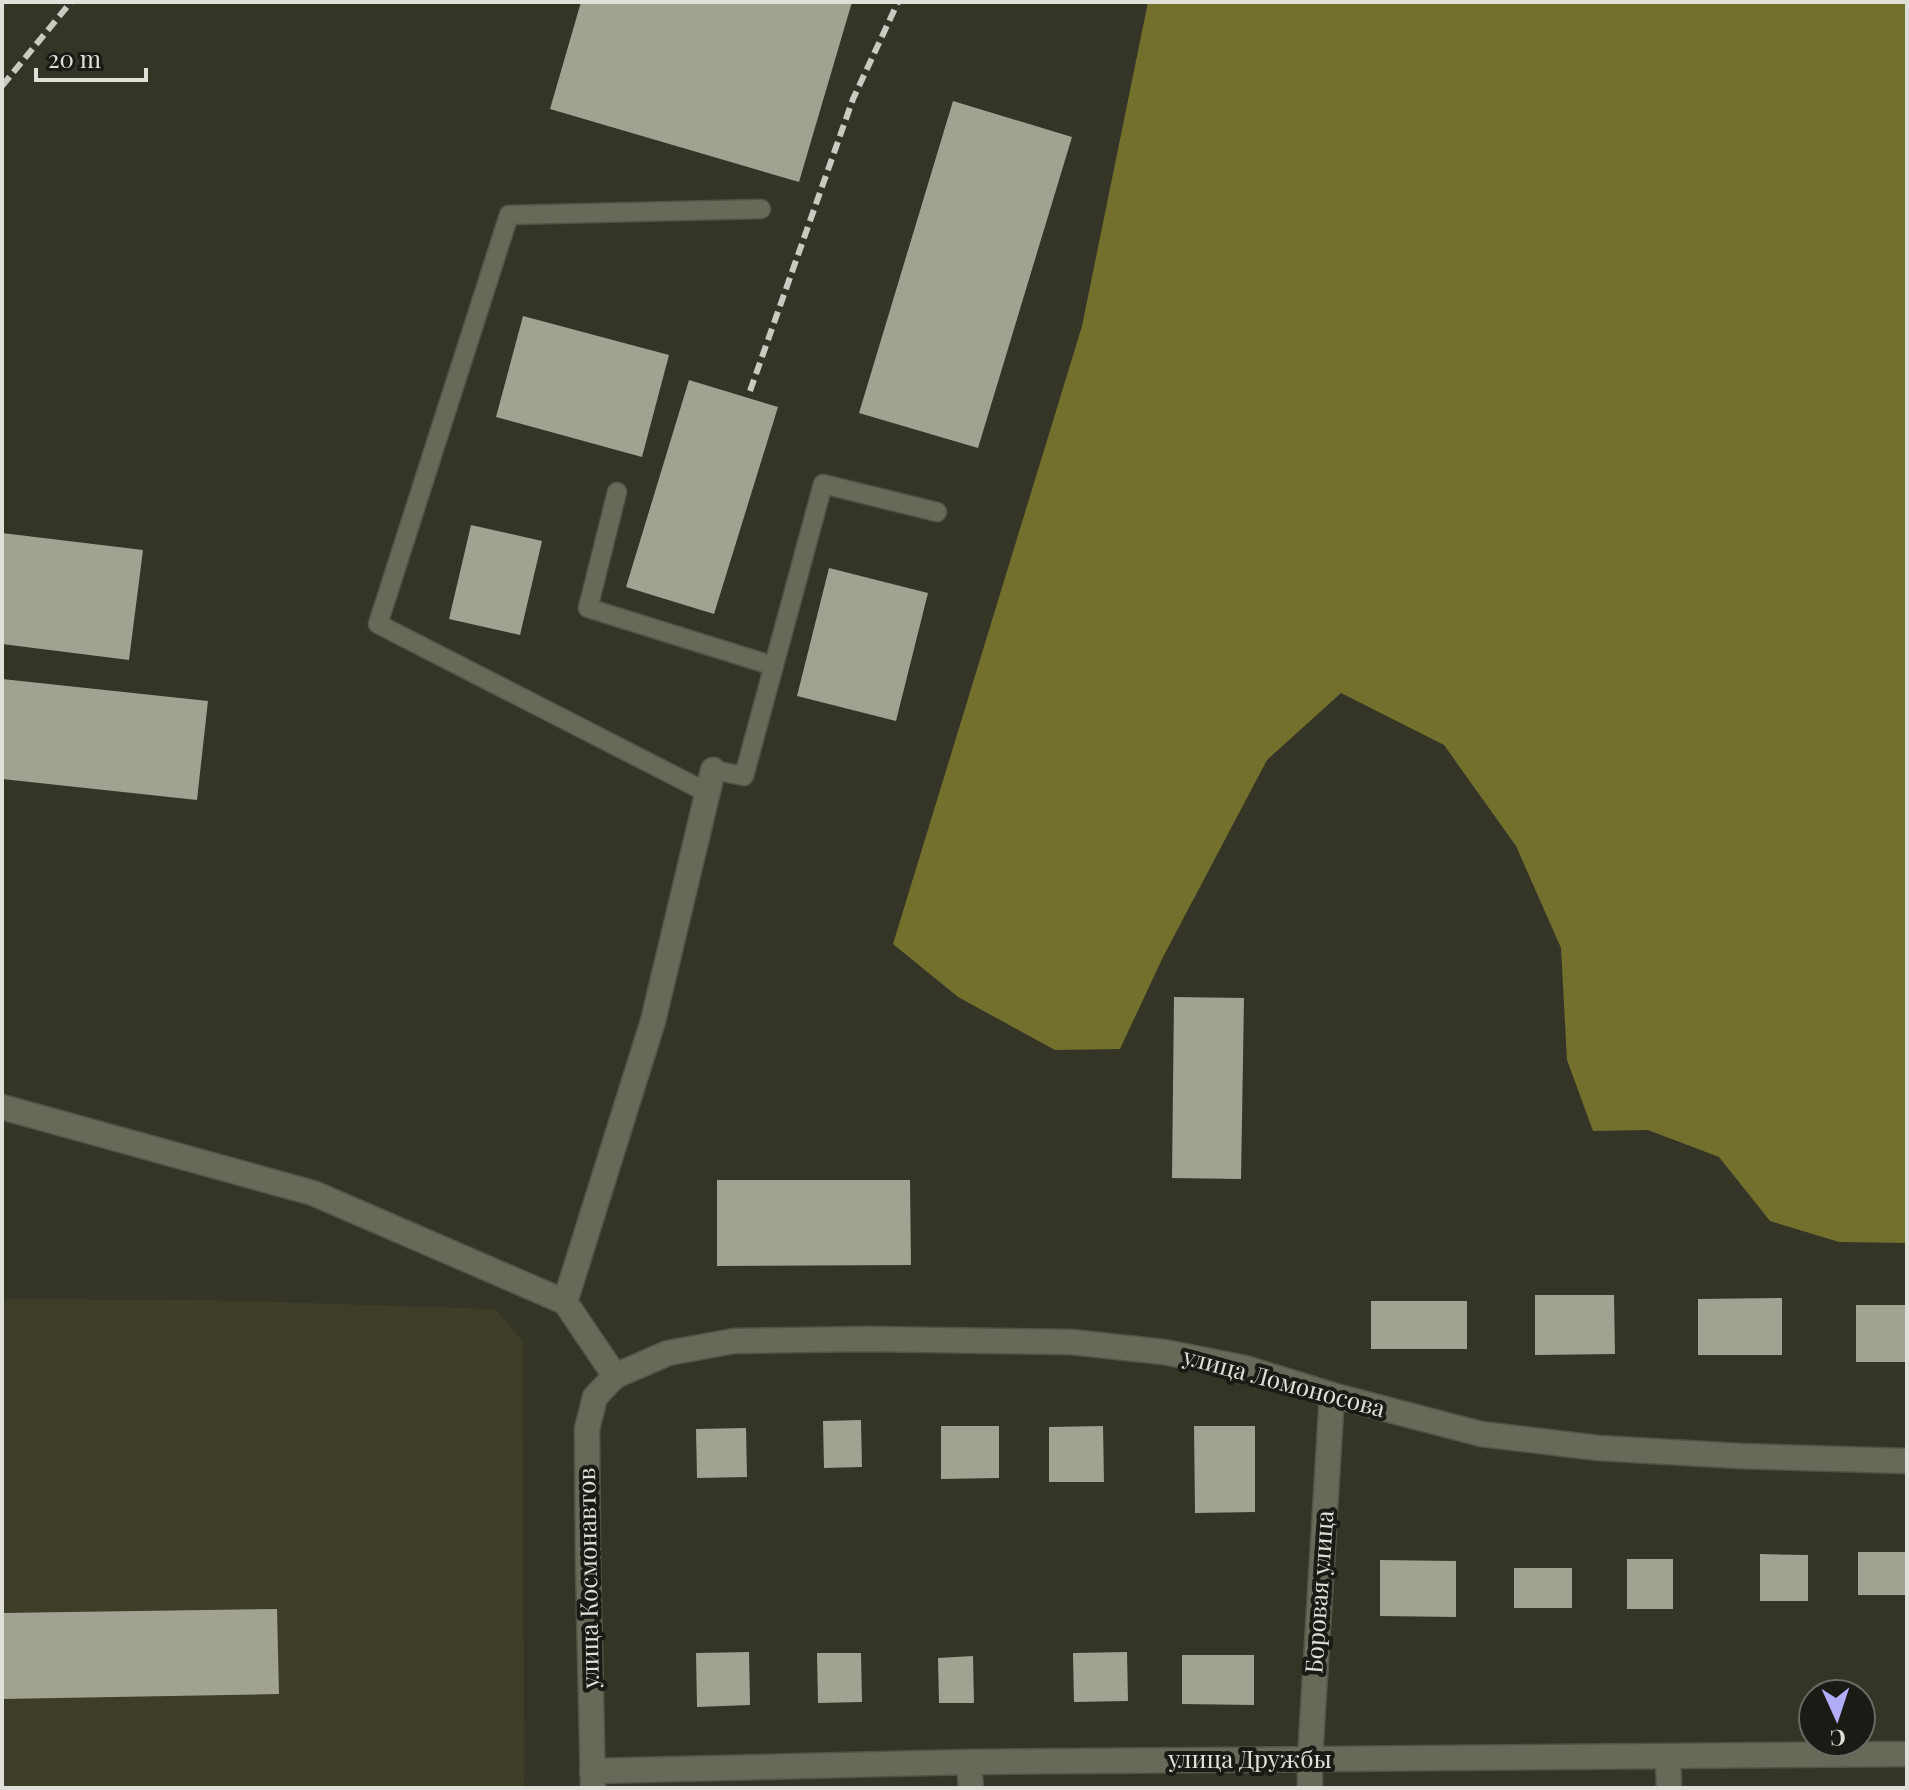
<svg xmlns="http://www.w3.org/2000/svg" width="1909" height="1790" font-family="'Playfair Display',serif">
	<rect width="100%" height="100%" fill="#343427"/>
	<path fill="#3d3d28" d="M2 1299 211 1300 495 1309 523 1341 524 1788H2Z"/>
	<path fill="#73702d" d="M1148 2H1907V1243L1839 1242 1770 1221 1719 1157 1648 1130 1593 1131 1567 1060 1561 948 1516 846 1444 745 1341 693 1267 760 1163 957 1120 1049 1055 1050 958 997 893 944 1082 326Z"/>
	<path fill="#a2a292" d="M581 2H852L799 182 550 109Z
		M953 101 1072 137 978 448 859 413Z
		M523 316 669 355 642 457 496 417Z
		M689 380 778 407 714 614 626 587Z
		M471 525 542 541 520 635 449 619Z
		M2 533 143 550 129 660 2 644Z
		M829 568 928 593 896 721 797 696Z
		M2 679 208 701 197 800 2 779Z
		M1174 997 1244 998 1241 1179 1172 1178Z
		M717 1180H910L911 1265 717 1266Z
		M1535 1295H1614L1615 1354 1535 1355Z
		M1782 1298V1355H1698V1299Z
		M1371 1301H1467V1349H1371Z
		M1856 1305H1907V1362H1856Z
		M861 1420 862 1467 824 1468 823 1421Z
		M941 1426H999V1478L941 1479Z
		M1103 1426 1104 1482H1049V1427Z
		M1194 1426H1255V1512L1195 1513Z
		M746 1428 747 1477 697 1478 696 1429Z
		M1858 1552H1907V1595H1858Z
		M1760 1554 1808 1555V1601H1760Z
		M1627 1559H1673V1609H1627Z
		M1380 1560 1456 1561V1617L1380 1616Z
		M1514 1568H1572V1608H1514Z
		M277 1609 279 1694 2 1699V1613Z
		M749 1652 750 1705 697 1707 696 1653Z
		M1127 1652 1128 1701 1074 1702 1073 1653Z
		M817 1653H861L862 1702 818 1703Z
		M1182 1655H1254V1705L1182 1704Z
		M973 1656 974 1703H939L938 1658Z"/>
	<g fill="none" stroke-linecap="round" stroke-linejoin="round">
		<defs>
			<path id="service" d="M617 492 588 608 774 666
				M713 770 744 776 823 484 937 512
				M708 793 378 624 509 215 761 209"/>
			<path id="minor" d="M2 1107 313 1193 565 1302
				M615 1376 565 1302 653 1021 713 770
				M1668 1756 1669 1788
				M969 1762 971 1788
				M592 1771 969 1762 1907 1754
				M1310 1788V1759L1332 1395"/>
			<path id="tertiary" d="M593 1788 588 1563 587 1429 595 1397 615 1376 668 1353 734 1341 867 1339 1071 1342 1164 1352 1245 1368 1332 1395 1481 1434 1598 1448 1740 1456 1907 1461"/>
		</defs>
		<use href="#service" stroke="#535347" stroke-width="21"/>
		<use href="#minor" stroke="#535347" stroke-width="27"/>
		<use href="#tertiary" stroke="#535347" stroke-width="27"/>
		<use href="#service" stroke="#69695a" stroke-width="18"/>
		<use href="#minor" stroke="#69695a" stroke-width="24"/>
		<use href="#tertiary" stroke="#69695a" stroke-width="24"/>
		<path stroke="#c9cac0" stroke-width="6" stroke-dasharray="12 6" stroke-linecap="butt" d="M2 86 71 2
			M750 391 853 99 898 2"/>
	</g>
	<g text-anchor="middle" stroke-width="8" stroke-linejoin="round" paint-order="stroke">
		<g font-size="24" fill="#dfe0d7" stroke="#1b1b15">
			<text transform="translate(1284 1383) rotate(15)" y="8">улица Ломоносова</text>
			<text transform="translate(589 1578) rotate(-91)" y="8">улица Космонавтов</text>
			<text transform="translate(1320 1592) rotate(-86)" y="8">Боровая улица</text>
			<text x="1250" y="1768">улица Дружбы</text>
		</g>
	</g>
	<rect width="1909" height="1790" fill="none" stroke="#dfe0d7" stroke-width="8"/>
	<g transform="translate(1837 1718) rotate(177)"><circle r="38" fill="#1b1b15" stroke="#696a63" stroke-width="2"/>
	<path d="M0-6L14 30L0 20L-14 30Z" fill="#b2adf9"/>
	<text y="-12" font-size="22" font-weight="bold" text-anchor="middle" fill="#dfe0d7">С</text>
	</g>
	<path d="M36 68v12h110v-12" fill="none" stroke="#dfe0d7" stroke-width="4"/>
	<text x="48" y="68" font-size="24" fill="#dfe0d7" stroke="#1b1b15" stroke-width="6" paint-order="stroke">20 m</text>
</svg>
